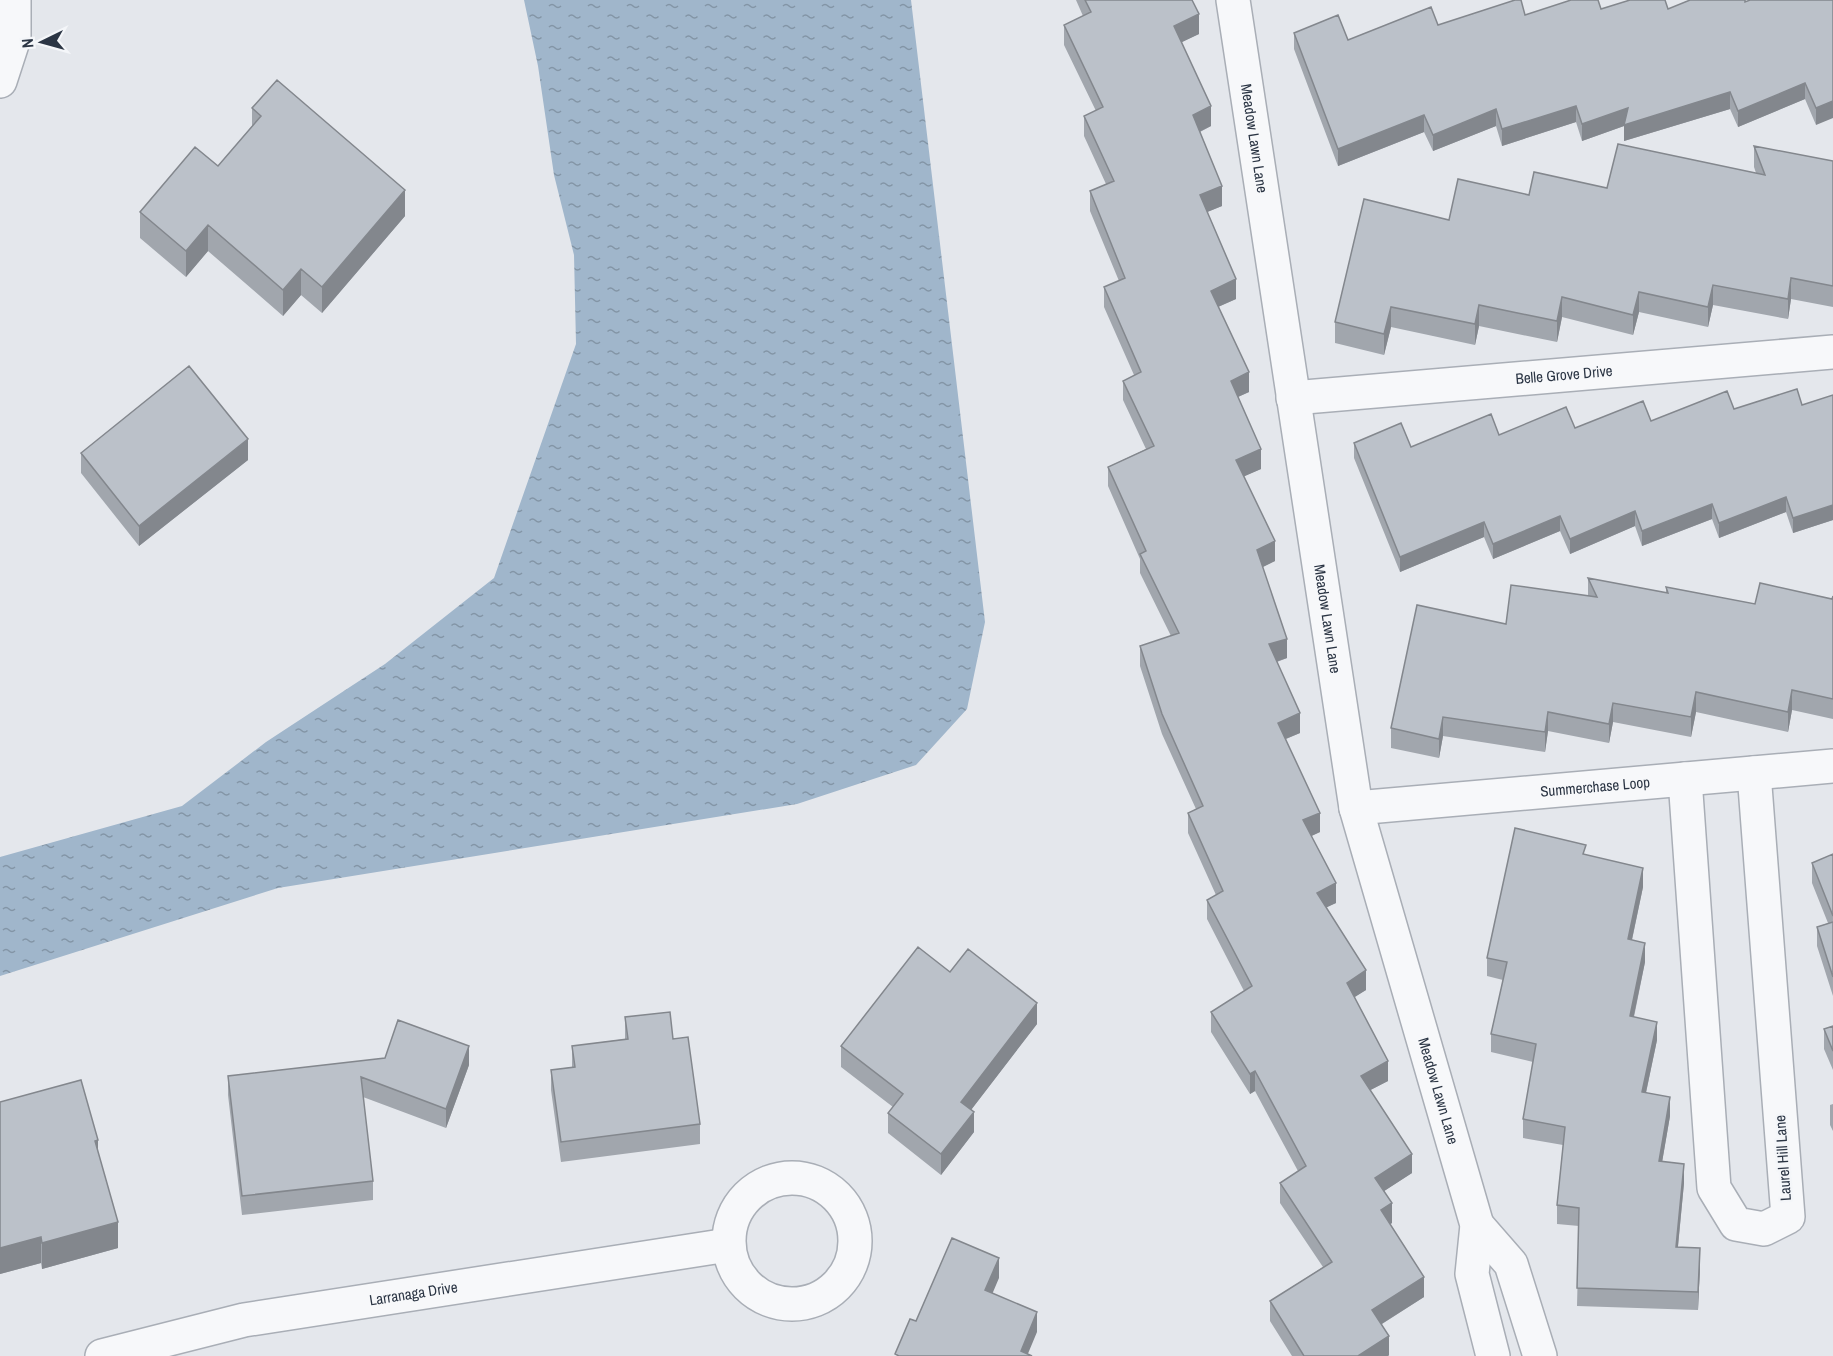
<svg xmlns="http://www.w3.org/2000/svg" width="1833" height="1356" font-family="'Archivo Narrow',sans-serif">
	<defs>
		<pattern id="water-ripples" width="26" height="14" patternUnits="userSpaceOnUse" patternTransform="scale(1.5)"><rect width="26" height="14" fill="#a0b6cb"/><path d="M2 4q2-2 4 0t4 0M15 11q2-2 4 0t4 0" fill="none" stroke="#8395a6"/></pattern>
	</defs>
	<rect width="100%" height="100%" fill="#e4e7ec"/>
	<path fill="url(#water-ripples)" d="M524 0H911L985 622 967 709 916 765 797 804 278 888 0 976V857L182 806 266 742 385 664 494 578 576 344 574 255 554 175 538 66Z"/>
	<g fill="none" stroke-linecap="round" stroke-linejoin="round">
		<defs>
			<g id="street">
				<path id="s1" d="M1233 0 1356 808 1477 1225 1472 1274 1493 1356"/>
				<path d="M0 81 14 38V0"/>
				<path id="s2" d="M1293 398 1833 352"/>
				<path d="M1685 779 1714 1188 1736 1224 1764 1229 1788 1217 1754 773"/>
				<path id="s3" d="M1356 808 1833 766"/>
				<circle cx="792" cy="1241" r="63"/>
				<path d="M1477 1225 1511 1264 1540 1356"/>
				<path id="s4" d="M102 1356 244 1320 728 1245"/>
			</g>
		</defs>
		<use href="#street" stroke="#a9aeb6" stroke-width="36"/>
		<use href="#street" stroke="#f7f8fa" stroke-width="33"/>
	</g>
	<path fill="#a1a6ad" d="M1076 0H1192L1199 34 1181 42 1211 126 1200 132 1222 206 1207 212 1236 299 1218 307 1249 392 1238 397 1261 469 1244 476 1275 561 1262 567 1287 658 1277 662 1300 733 1286 739 1320 832 1311 836 1336 903 1326 907 1366 990 1354 997 1388 1081 1370 1090 1412 1173 1384 1191 1392 1223 1390 1224 1424 1297 1382 1324 1389 1355 1388 1356H1292L1270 1321V1301L1323 1267 1280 1203V1183L1298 1171 1255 1091 1250 1094 1211 1032V1012L1244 991 1207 919V900L1216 895 1188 833V813L1196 809 1162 734 1140 666V646L1171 636 1140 573V559L1108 486V467L1146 449 1123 400V381L1134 375 1104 307V287L1119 281 1090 211V191L1106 184 1084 136V116L1096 111 1064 45V25L1083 16Z
		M1833 0 1816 125 1805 99 1738 127 1730 109 1624 141V126L1582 141 1576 122 1502 146 1496 126 1433 151 1424 132 1338 166 1294 49V33L1348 40 1438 25 1525 15 1601 9H1668L1745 2Z
		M252 108 405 216 322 313 301 295 283 316 208 251 186 277 140 238V212L218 166 252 126Z
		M1754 146 1833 161V307L1791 299 1788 319 1713 305 1708 327 1639 312 1633 335 1562 317 1557 342 1479 326 1475 345 1391 327 1384 355 1335 343V322L1449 220 1529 195 1756 173 1754 167Z
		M1833 395V520L1793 533 1786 512 1719 538 1712 519 1642 546 1635 526 1570 554 1560 531 1493 559 1484 537 1400 572 1354 458V443L1411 447 1499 435 1651 421 1734 409 1802 405Z
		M81 453 248 460 139 546 81 473Z
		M1588 578 1666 593V587L1755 604 1832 599 1833 596V719L1792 710 1788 732 1696 712 1691 737 1613 722 1609 743 1548 731 1545 752 1443 736 1439 758 1391 748V728L1506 624 1588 596Z
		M1833 854V996L1817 946V927L1828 923 1812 883V863Z
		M1586 855 1643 887 1632 940 1645 962 1634 1017 1657 1040 1646 1093 1670 1116 1662 1162 1684 1183 1678 1247 1700 1266 1698 1310 1577 1306 1579 1226 1557 1224V1205L1563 1145 1523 1138V1119L1533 1062 1491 1052V1034L1503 980 1487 976V958Z
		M950 972 1037 1024 971 1110 974 1132 941 1175 888 1133V1113L893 1107 841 1067V1046Z
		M625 1017 673 1039 700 1124V1144L561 1162 551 1090V1070L572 1067V1046L625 1039Z
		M1833 1026V1070L1824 1049V1029Z
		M469 1065 446 1128 363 1097 373 1181V1200L242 1215 228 1095V1076Z
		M0 1102 98 1153 118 1248 42 1269 41 1263 0 1274Z
		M1833 1104V1131L1830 1125V1105Z"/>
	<path fill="#83878d" d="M1199 14V34L1174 46V26Z
		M1805 83V99L1738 127V111Z
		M1730 92V109L1624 141V126L1582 141V124L1628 108Z
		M1833 101V118L1816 125V108Z
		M1211 106V126L1193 135V115Z
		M1576 106V122L1502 146V129Z
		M1496 109V126L1433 151V135Z
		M1424 115V132L1338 166V149Z
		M1222 186V206L1200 215V195Z
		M405 190V216L322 313V287Z
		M208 225V251L186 277V251Z
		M301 269V295L283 316V290Z
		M1791 278V299L1788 319V299Z
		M1236 279V299L1211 310V291Z
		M1713 285V305L1708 327V307Z
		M1639 292V312L1633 335V315Z
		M1562 297V317L1557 342V321Z
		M1479 305V326L1475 345V324Z
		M1391 307V327L1384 355V334Z
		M1249 372V392L1231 400V381Z
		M248 439V460L139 546V526Z
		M1261 449V469L1236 480V460Z
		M1786 497V512L1719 538V523Z
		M1712 504V519L1642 546V531Z
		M1833 505V520L1793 533V518Z
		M1635 511V526L1570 554V539Z
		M1560 516V531L1493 559V544Z
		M1484 522V537L1400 572V557Z
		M1275 541V561L1257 570V550Z
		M1287 639V658L1269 664V644Z
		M1792 690V710L1788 732V712Z
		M1696 692V712L1691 737V717Z
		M1613 703V722L1609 743V724Z
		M1548 712V731L1545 752V732Z
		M1300 713V733L1278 742V723Z
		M1443 717V736L1439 758V739Z
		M1320 813V832L1303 840V820Z
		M1643 868V887L1628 958V939Z
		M1336 883V903L1317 912V893Z
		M1645 943V962L1630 1034V1016Z
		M1366 970V990L1347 1002V983Z
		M1037 1003V1024L961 1123V1102Z
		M1657 1022V1040L1642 1111V1092Z
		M469 1046V1065L446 1128V1109Z
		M1388 1061V1081L1361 1095V1076Z
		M1255 1071V1091L1250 1094V1074Z
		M1670 1097V1116L1659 1180V1161Z
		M974 1112V1132L941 1175V1154Z
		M98 1140V1166L95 1141Z
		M1412 1154V1173L1375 1197V1178Z
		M1684 1164V1183L1676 1266V1247Z
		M1392 1203V1223L1381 1230V1210Z
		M118 1222V1248L42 1269V1243Z
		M41 1237V1263L0 1274V1248Z
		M1700 1248V1266L1698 1310V1292Z
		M999 1258V1278L985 1311V1290Z
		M1424 1277V1297L1372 1330V1310Z
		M1037 1312V1332L1027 1356 1021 1351Z
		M1389 1336V1355L1388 1356H1358Z"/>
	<path fill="#bbc1c9" stroke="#83878d" stroke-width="1.5" d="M1085 0H1192L1199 14 1174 26 1211 106 1193 115 1222 186 1200 195 1236 279 1211 291 1249 372 1231 381 1261 449 1236 460 1275 541 1257 550 1287 639 1269 644 1300 713 1278 723 1320 813 1303 820 1336 883 1317 893 1366 970 1347 983 1388 1061 1361 1076 1412 1154 1375 1178 1392 1203 1381 1210 1424 1277 1372 1310 1389 1336 1358 1356H1304L1270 1301 1332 1262 1280 1183 1306 1166 1255 1071 1250 1074 1211 1012 1252 986 1207 900 1223 891 1188 813 1203 806 1162 714 1140 646 1179 633 1140 554 1146 551 1108 467 1154 446 1123 381 1141 372 1104 287 1125 278 1090 191 1114 181 1084 116 1103 107 1064 25 1091 12Z
		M1515 0H1521L1525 15 1571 0H1598L1601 9 1630 0H1665L1668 9 1690 0H1745V2L1750 0H1833V101L1816 108 1805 83 1738 111 1730 92 1624 125 1628 108 1582 124 1576 106 1502 129 1496 109 1433 135 1424 115 1338 149 1294 33 1338 15 1348 40 1431 7 1438 25Z
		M277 80 405 190 322 287 301 269 283 290 208 225 186 251 140 212 195 147 218 166 261 116 252 108Z
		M1618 144 1765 175 1754 146 1833 161V286L1791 278 1788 299 1713 285 1708 307 1639 292 1633 315 1562 297 1557 321 1479 305 1475 324 1391 307 1384 334 1335 322 1364 199 1449 220 1458 179 1529 195 1534 172 1607 188Z
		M189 366 248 439 139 526 81 453Z
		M1797 389 1802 405 1833 395V505L1793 518 1786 497 1719 523 1712 504 1642 531 1635 511 1570 539 1560 516 1493 544 1484 522 1400 557 1354 443 1401 423 1411 447 1491 414 1499 435 1566 407 1575 428 1643 401 1651 421 1727 391 1734 409Z
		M1588 578 1668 593 1666 587 1755 604 1760 583 1832 599 1833 596V699L1792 690 1788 712 1696 692 1691 717 1613 703 1609 724 1548 712 1545 732 1443 717 1439 739 1391 728 1417 605 1506 624 1511 585 1597 597Z
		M1515 828 1586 845 1583 854 1643 868 1628 939 1645 943 1630 1016 1657 1022 1642 1092 1670 1097 1659 1161 1684 1164 1676 1247 1700 1248 1698 1292 1577 1288 1579 1208 1557 1205 1565 1127 1523 1119 1536 1044 1491 1034 1507 962 1487 958Z
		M1833 854V916L1812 863Z
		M1833 922V977L1817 927Z
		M918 947 950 972 968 949 1037 1003 961 1102 974 1112 941 1154 888 1113 903 1094 841 1046Z
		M670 1012 673 1039 688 1037 700 1124 561 1142 551 1070 575 1067 572 1046 628 1039 625 1017Z
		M398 1020 469 1046 446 1109 361 1077 373 1181 242 1196 228 1076 385 1058Z
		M1833 1026V1051L1824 1029Z
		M81 1080 98 1140 95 1141 118 1222 42 1243 41 1237 0 1248V1102Z
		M952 1238 999 1258 985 1290 1037 1312 1021 1351 1032 1356H899L895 1354 910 1319 916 1321Z"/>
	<g text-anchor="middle" stroke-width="5" stroke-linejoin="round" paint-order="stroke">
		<g font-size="15" fill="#2b3544" stroke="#f4f6f9">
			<text dy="5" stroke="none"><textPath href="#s1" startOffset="140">Meadow Lawn Lane</textPath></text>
			<text dy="5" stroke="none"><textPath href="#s2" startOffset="272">Belle Grove Drive</textPath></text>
			<text dy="5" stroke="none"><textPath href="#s1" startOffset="626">Meadow Lawn Lane</textPath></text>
			<text dy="5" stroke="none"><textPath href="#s3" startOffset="240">Summerchase Loop</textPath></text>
			<text dy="5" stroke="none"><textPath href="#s1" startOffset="1112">Meadow Lawn Lane</textPath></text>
			<text transform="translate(1783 1158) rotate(-94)" y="5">Laurel Hill Lane</text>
			<text dy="5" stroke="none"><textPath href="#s4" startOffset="318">Larranaga Drive</textPath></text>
		</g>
	</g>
	<g transform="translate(42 42) rotate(265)" stroke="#f4f6f9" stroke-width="4.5" paint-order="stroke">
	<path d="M0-4.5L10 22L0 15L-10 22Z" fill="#2b3544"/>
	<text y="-9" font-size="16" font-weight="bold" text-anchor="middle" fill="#2b3544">N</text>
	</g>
</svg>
